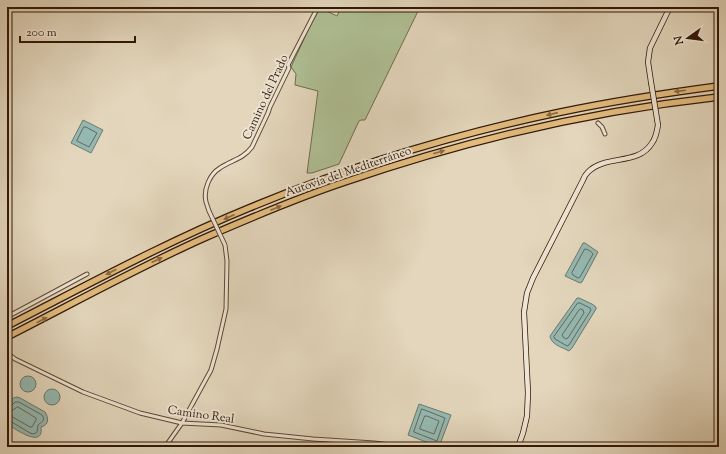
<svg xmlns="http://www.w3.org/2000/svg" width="726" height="454" font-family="'Sorts Mill Goudy',serif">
	<rect width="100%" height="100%" fill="#e3d6bc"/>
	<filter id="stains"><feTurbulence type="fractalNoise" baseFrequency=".005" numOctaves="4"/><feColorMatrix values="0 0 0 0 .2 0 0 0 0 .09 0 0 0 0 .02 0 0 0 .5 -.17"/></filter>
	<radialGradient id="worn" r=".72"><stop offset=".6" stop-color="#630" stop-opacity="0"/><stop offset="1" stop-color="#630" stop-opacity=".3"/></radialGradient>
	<path fill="#afbf94" stroke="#706c4d" d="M341 7H420L365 120H361L359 121 339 164 312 173H307L318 91 295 85 296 74 291 67 310 26 320 8 337 16Z"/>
	<path fill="#95b9b2" stroke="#6d796d" d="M83 120 103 130 91 153 71 143Z
		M583 243H585L598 252 582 282 580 283 565 276Z
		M577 298H579L592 304 596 307V309L572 348 569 351 567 350C561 347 551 344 550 336Z
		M20 384a8 8 0 1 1 16 0a8 8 0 1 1-16 0Z
		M44 397a8 8 0 1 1 16 0a8 8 0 1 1-16 0Z
		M17 397 20 398 45 412C49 418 49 425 41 427 44 450 14 428 7 424V409H9C8 403 10 398 17 397Z
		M419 404 451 415 439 447 408 435Z"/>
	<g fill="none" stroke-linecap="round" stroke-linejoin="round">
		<path stroke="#64685c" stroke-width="1" d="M84 127H86L97 133 89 147 77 141Z
			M585 249C588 249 592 252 593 254L580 277 578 278 573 275 572 273Z
			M578 303H580L590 308 591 310 569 345 567 346 555 339 554 337Z
			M581 309 583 310 584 313 568 338 566 339 563 337 562 335 579 310Z
			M7 407 11 406 15 402H19L42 415C46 421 41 422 38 425L37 432 34 434 30 433 10 421H7
			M18 407 36 418V420L32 427H30L9 415V413Z
			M422 409 445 418 437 441 414 432Z
			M425 416H427L439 421 434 434 420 429Z"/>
		<defs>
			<path id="minor" d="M598 123 602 127 605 134
				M209 211C208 208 207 205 206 202 203 189 210 174 220 168 232 160 243 159 252 147L268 113 270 107 289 68 288 65 318 7
				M7 317 87 274
				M7 353 15 359 83 392 140 413 182 423 221 425 264 434 313 439 374 443 405 447
				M165 447 182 423 211 370 217 349 226 309 227 261 225 245"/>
			<path id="secondary" d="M651 82 648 62 650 48 670 7
				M518 447 523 433 527 416 528 393 524 312 527 293 533 278 583 180C584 177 586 174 588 172 606 154 638 166 652 143 656 138 657 131 658 125"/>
			<path id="motorway" d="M7 326C87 285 166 242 249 208 350 166 455 134 561 112 614 101 666 93 719 86
				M7 337C72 304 137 268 204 238 250 218 297 198 345 182 467 140 591 111 719 97"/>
		</defs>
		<use href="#minor" stroke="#5e4834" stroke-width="5"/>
		<use href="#secondary" stroke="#321806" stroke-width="6"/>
		<use href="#motorway" stroke="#321806" stroke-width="8"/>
		<use href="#minor" stroke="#ede4d3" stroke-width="3"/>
		<use href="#secondary" stroke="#ede4d3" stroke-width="4.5"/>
		<use href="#motorway" stroke="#e2bb7e" stroke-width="5.5"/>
		<defs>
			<path id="minor-bridge" d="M209 211 225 245"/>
			<path id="secondary-bridge" d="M651 82 658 125"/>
		</defs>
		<use href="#minor-bridge" stroke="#5e4834" stroke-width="5" stroke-linecap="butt"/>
		<use href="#secondary-bridge" stroke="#321806" stroke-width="6" stroke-linecap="butt"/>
		<use href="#minor-bridge" stroke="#ede4d3" stroke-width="3"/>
		<use href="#secondary-bridge" stroke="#ede4d3" stroke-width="4.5"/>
	</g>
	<defs><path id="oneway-solid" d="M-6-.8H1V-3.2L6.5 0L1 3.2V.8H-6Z"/></defs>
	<g fill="#8a6a42">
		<use href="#oneway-solid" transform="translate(680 91) rotate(173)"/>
		<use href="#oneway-solid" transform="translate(552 114) rotate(167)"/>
		<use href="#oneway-solid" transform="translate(439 152) rotate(-16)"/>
		<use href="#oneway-solid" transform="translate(276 208) rotate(-22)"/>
		<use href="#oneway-solid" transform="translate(229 217) rotate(156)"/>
		<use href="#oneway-solid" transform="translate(157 260) rotate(-25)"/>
		<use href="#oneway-solid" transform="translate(111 272) rotate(153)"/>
		<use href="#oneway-solid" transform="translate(42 320) rotate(-28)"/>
	</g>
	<g text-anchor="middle" stroke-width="4" stroke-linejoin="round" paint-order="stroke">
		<g font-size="12" fill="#321806" stroke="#ede4d3">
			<text transform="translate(265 97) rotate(-65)" y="4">Camino del Prado</text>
			<text transform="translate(348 171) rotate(-19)" y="4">Autovía del Mediterráneo</text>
			<text transform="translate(201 414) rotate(8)" y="4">Camino Real</text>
		</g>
	</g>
	<rect width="726" height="454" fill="none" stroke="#e3d6bc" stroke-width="24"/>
	<rect x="8" y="8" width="710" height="438" fill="none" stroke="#321806" stroke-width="2"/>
	<rect x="12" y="12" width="702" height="430" fill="none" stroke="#321806"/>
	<g transform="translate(688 38) rotate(256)" stroke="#ede4d3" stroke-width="3" paint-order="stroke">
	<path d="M0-3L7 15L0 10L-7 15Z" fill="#321806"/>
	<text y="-6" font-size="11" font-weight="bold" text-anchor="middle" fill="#321806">N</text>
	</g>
	<path d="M20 36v6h115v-6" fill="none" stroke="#321806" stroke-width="2"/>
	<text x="26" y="36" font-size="12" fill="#321806" stroke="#ede4d3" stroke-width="3" paint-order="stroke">200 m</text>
	<rect width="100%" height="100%" filter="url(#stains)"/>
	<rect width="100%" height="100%" fill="url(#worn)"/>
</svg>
